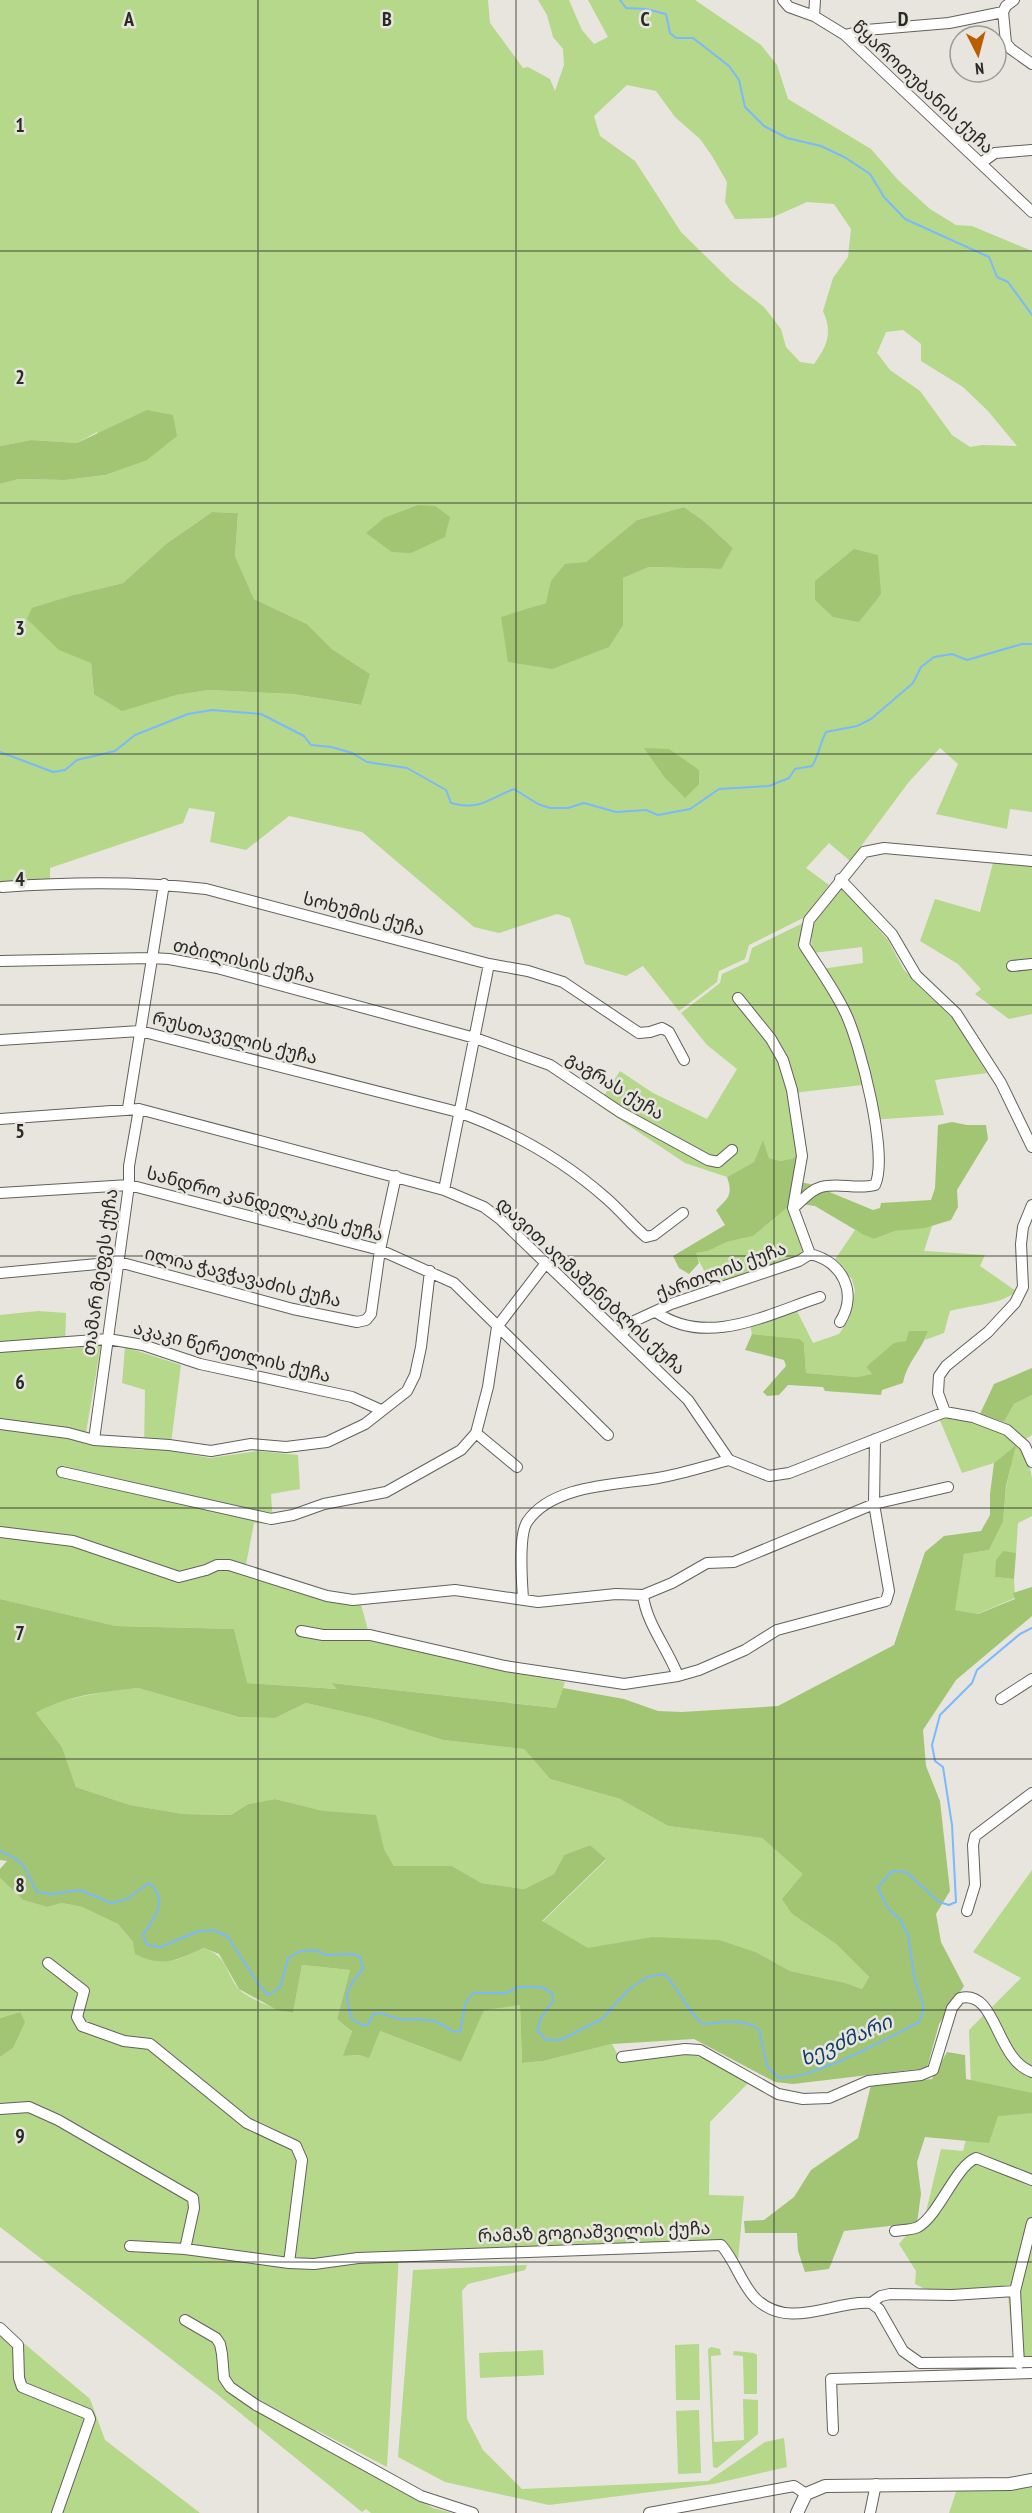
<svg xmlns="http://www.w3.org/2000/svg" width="1032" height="2513" font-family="'PT Sans Narrow','Noto Sans Georgian',sans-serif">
	<rect width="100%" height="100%" fill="#e7e5de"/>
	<path fill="#b5d88a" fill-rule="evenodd" d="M0 0H488L490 23 523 68 528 67 550 79 555 91 564 65 563 49 553 37 547 15 538 0H569L582 30 594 44 608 37 588 0H695L761 45 777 65 788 99 871 149 898 180 930 209 956 225 972 226 1032 251V812L1010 809 1007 829 936 814 958 764 940 748 908 783 850 861 829 843 806 868 829 885 805 917 749 945 745 959 719 971 717 982 679 1011 643 966 626 976 585 964 570 918 557 914 499 933 474 927 362 832 289 816 246 850 210 842 215 812 189 808 183 823 50 868V880L0 884V484L19 479 65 480 105 475 97 432 77 443 31 440 0 446ZM627 85 656 91 675 117 700 139 712 156 727 182 725 202 735 219 771 218 807 202 834 204 851 229 848 257 833 278 823 311C833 333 827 346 814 364L800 362 786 347 781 329 764 307 732 282 681 232 635 161 600 136 594 116ZM903 330 921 344V361L963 387 988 411 1017 446 982 445 970 447 952 435 920 391 890 370 877 353 886 332ZM684 507 705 522 733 548 720 569 649 567 623 578V625L502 618 546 603 586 562 637 520ZM212 512 238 513 235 556 254 599 307 624 332 649 370 674 360 705 293 694 209 690 176 695 94 694 91 663 74 595 123 583 166 544Z
		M993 863 1032 865V1014L1009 1019 975 994 981 989 958 964 920 941 935 899 980 912Z
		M842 887 888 940 904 970 952 1016 987 1073 935 1080 944 1115 870 1120 862 1085 801 1092 788 1096 797 1152 794 1158 781 1161 769 1158 763 1141 754 1162 727 1177 685 1163 598 1105 620 1071 653 1093 707 1119 737 1069 707 1045 681 1013 720 983 722 974 748 962 752 948 805 922 801 947 814 970 863 963 862 947 813 953C806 922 824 909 842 887Z
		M788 1207 803 1251 797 1258 712 1286 695 1253 708 1251 727 1242 753 1236Z
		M932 1226 924 1251 985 1255 980 1266 1016 1291C1002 1305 970 1305 950 1311L944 1333 925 1340 928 1331 906 1341 866 1367 872 1374 857 1377 806 1373 804 1343 800 1339 752 1334 750 1325 796 1309 813 1343 839 1334 849 1319 855 1291 852 1279 834 1261 855 1230 874 1239 895 1231Z
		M38 1311 66 1313 65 1349 101 1345 84 1444 144 1450 145 1390 122 1383 125 1347 181 1365 170 1451 210 1458 258 1451 298 1455 300 1489 271 1494 273 1524 254 1523 244 1575 328 1602 361 1604 370 1638 480 1665 565 1682 556 1708 333 1683 338 1689 246 1683 234 1629 116 1626 0 1599V1315Z
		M1032 1395V1435L1026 1439 1004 1422 1014 1404Z
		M953 1416C988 1425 1027 1436 1032 1479 1032 1491 1032 1504 1032 1516L1018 1523 1016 1553 1003 1552 995 1577 1014 1579 1015 1598 977 1614 954 1610 964 1554 989 1550 1003 1522 1006 1488 1015 1446 994 1463 962 1473 939 1418Z
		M138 1688 239 1717 275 1718 306 1703 371 1718 443 1740 524 1749 550 1779 620 1799 668 1826 762 1838 804 1874 783 1899 792 1914 836 1944 869 1977 862 1989 846 1983 790 1971 758 1953 651 1937 588 1949 542 1922 606 1860 590 1845 564 1855 554 1874 524 1889 480 1883 452 1866H394L384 1849 324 1811 275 1799 248 1804 231 1815 183 1814 130 1805 76 1787 62 1747 36 1713 56 1702 108 1691Z
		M1032 1870V2359L1014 2361 1008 2295 949 2301 915 2284 916 2271 899 2244 926 2212 941 2149 963 2151 972 2116 969 2030 1021 1978 973 1952Z
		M0 1878 23 1900 47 1907 62 1903 82 1907 118 1924 133 1942 176 1960 204 1948C227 1957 224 1968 237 1987 245 1998 280 2011 293 2013L302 1965 350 1970 337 2019 352 2030 344 2056 361 2055 380 2031 461 2062 484 2009 520 2005 522 2063 543 2061 612 2044 620 2059 680 2052 716 2061 750 2081 710 2122 709 2195 744 2196 738 2260 722 2241 516 2247 399 2253 387 2467 316 2430 315 2441 433 2508 452 2513H371L366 2509 362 2512 218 2395 0 2227V2057L13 2048 20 2012 0 2018Z
		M527 2265 525 2270 468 2284 462 2291 467 2419 483 2450 522 2489 708 2481 765 2442 784 2438 787 2467 713 2484 549 2505 445 2482 398 2457 413 2270Z
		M13 2334 90 2399 105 2440 200 2513H0V2335Z
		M699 2344 700 2400H676L675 2345Z
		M711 2347 720 2349 721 2355 711 2356 714 2442 744 2440 743 2399 758 2400V2434L717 2468 713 2467 708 2349Z
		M543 2350 544 2375 480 2378 479 2353Z
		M734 2351 754 2353 757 2355V2394H744L743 2356 733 2355Z
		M699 2410 701 2473 678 2474 676 2411Z
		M1032 2485V2513H949L957 2489 1022 2488Z"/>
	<path fill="#a1c573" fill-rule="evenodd" d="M147 410 173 415 177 436 147 460 105 475 65 480 19 479 0 484V446L31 440 77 443Z
		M418 505 435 506 450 517 445 537 411 553 392 552 366 533 384 518Z
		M684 507 705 522 733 548 721 569 649 567 623 578V625L609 647 552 669 508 662 501 617 546 603 551 581 565 564 586 562 637 520Z
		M212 512 238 513 235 556 254 599 307 624 332 649 370 674 361 705 293 694 209 690 176 695 122 711 94 694 91 663 59 650 27 619 32 608 74 595 123 583 166 544Z
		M854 549 878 555 881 594 859 622 833 617 815 600V581Z
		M644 748 669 749 699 770V784L685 798 665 778Z
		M952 1122 967 1125H986L988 1139 957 1190 958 1207 951 1220 925 1228 895 1231 874 1239 864 1235 815 1206 802 1204 788 1207 753 1236 727 1242 708 1251 696 1253 699 1263 689 1274 679 1268 673 1256 725 1225 716 1210C729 1198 733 1194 727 1177L754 1162 763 1140 769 1158 781 1161 794 1158 797 1152 795 1181 810 1184 873 1210 880 1208 881 1203 931 1200 935 1188 938 1125Z
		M909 1331H928C922 1350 907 1362 903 1383L882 1390 881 1395 825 1391 823 1387 788 1385 779 1395 767 1396 763 1392 786 1366 784 1360 745 1350 752 1334 800 1339 804 1343 806 1373 857 1377 872 1374 866 1367 894 1343 906 1341Z
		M1032 1368V1395L1014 1404 1004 1422 980 1414 994 1384Z
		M1016 1445 1006 1486 1003 1522 989 1550 964 1554 955 1610 978 1614 1015 1599 1013 1593 1032 1587V1616L956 1680 923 1730 926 1766 940 1801 950 1891 936 1914 941 1942 964 1986 939 2024 927 2068 793 2084 775 2082 694 2039 612 2044 543 2061 522 2063 520 2005 484 2010 461 2062 380 2031 369 2058 360 2055 343 2056 352 2031 337 2019 350 1970 302 1965 293 2013 277 2010 239 1989 219 1954 204 1948C176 1960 164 1968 135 1954L133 1942 118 1924 82 1907 62 1903 47 1907 23 1900 0 1878V1869L7 1861 0 1860V1599L116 1626 234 1629 247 1683 337 1689 332 1683 556 1708 563 1688 624 1699 658 1711 682 1712 778 1706 894 1645 925 1552 944 1536 981 1531 990 1515V1494L994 1463ZM138 1688 239 1717 275 1718 306 1703 371 1718 443 1740 524 1749 550 1779 620 1799 668 1826 762 1838 803 1874 782 1899 792 1914 836 1944 869 1977 862 1989 846 1983 790 1971 758 1953 719 1940 651 1937 588 1948 542 1921 606 1859 590 1845 564 1855 554 1874 524 1889 481 1883 452 1866H394L384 1849 376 1815 324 1811 275 1799 248 1804 231 1815 183 1814 130 1805 76 1787 62 1747 36 1713C67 1695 102 1692 138 1688Z
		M1003 1551 1016 1553 1014 1579 995 1577 996 1560Z
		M20 2012 25 2022 13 2048 0 2057V2018Z
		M947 2052 965 2055 966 2079 1032 2093V2113L998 2116 989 2143 925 2137 917 2162 921 2194 917 2223 844 2231 829 2269 805 2272 798 2251 797 2233H745L744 2221 764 2220 794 2197 811 2170 858 2138 871 2085 932 2079Z"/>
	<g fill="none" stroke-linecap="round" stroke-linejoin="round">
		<path stroke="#7ab9fb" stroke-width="2" d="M620 0 626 8 646 9 666 14 670 33 676 38H693L729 66 739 80 745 107 764 126 787 138 821 146 846 158 870 174 884 197 905 219 989 257 997 277 1008 282 1032 315
			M0 752 53 772 65 770 77 760 115 751 135 735 188 714 212 710 261 714 304 736 311 745 331 747 352 753 367 762 407 768 446 790 451 803C480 811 488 799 514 789L538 804 550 808H568L584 803 616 812 646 810 658 815 690 809 719 789 769 786 789 778 795 769 812 766C819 755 820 743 826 732L857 726 871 719 913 683 921 667 934 657 952 654 967 660 1022 644H1032
			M0 1851C31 1865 22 1867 37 1892L52 1894 80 1890 111 1903 127 1899 149 1883C169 1900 155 1917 143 1935L147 1945 160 1947 199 1931 214 1930 228 1937 259 1985 268 1995 280 1988 288 1958 300 1951 315 1950 326 1955 352 1954 360 1957 363 1969C346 1988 343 1995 352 2019L362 2025H368L373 2014C384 2011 389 2018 400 2019 413 2021 426 2017 439 2023 448 2027 449 2032 460 2032L465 2004 473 1993H506L519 1987H541L552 1993 553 2001 541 2018 537 2030 546 2040H560L602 2019 628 1990 647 1977 664 1974C680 1989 686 2011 703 2024 723 2022 740 2018 759 2029L767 2066 779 2078C816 2078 884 2040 919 2022L923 2010 922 2000 915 1981 908 1935 900 1919 890 1911 884 1901 878 1887 892 1871 906 1872 939 1902 949 1905 956 1902 952 1825 943 1767 935 1761 932 1745 940 1715 972 1683 977 1670 1020 1634 1032 1628"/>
		<defs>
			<path id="minor" d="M783 0 789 7 814 16 845 35 1032 212
				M1014 0 1006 6 1003 12 1006 43 1011 49 1032 64
				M814 16 815 0
				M845 35 866 30 949 23 1003 12
				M981 163 995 153 1032 150
				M840 879 892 934 916 975 956 1013 1001 1083 1032 1147
				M2 887C70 882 137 881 206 889L489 964 444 1190
				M0 961 151 958 169 959 217 968 475 1038 550 1065 620 1112 708 1160 718 1162 732 1150
				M489 964 528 971 563 982 639 1033 650 1032 662 1028 669 1032 684 1060
				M1012 966 1032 964
				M738 998 771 1039 783 1060 792 1090 802 1156 793 1208
				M0 1040 140 1031 458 1112C512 1131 563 1160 606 1198 620 1210 632 1225 646 1237L654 1235 683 1213
				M128 1108 164 884
				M0 1119 139 1109 444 1190 484 1207 500 1219 688 1400 729 1460 769 1476 789 1473 945 1412 973 1417 1007 1430 1025 1446 1032 1462
				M0 1193 129 1185 380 1250 454 1283 608 1435
				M810 1254C843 1262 858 1293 840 1322
				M0 1273 119 1262 293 1309 357 1322 366 1320 371 1314 380 1250 396 1176
				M656 1312C707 1348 768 1314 820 1297
				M621 1335 632 1322 671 1304 799 1261 810 1254 793 1208C802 1201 810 1190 821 1187 838 1182 857 1190 875 1185 889 1156 860 1042 845 1012 834 989 818 967 804 945L809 920 864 852 884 848 1032 861
				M0 1347 108 1339 143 1345 200 1364 352 1397 381 1410
				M945 1412 938 1393 939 1376 946 1366 988 1332 1015 1303 1023 1287 1021 1244 1023 1227 1032 1205
				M0 1424 68 1433 94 1440 169 1445 211 1451 251 1444 286 1447 327 1442 365 1424 407 1391 415 1375 421 1347 430 1271
				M476 1433 517 1467
				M94 1440 129 1185V1166L139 1109
				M62 1472 271 1519 293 1515 324 1504 386 1492 461 1450 476 1433 488 1387 497 1327 546 1263
				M0 1532 73 1541 179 1577 206 1570 217 1565H229L327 1596 353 1600 455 1590 538 1602 616 1594 643 1595 672 1583 707 1563 734 1562 874 1504 948 1487
				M643 1595C646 1623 668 1649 678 1676L699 1670 745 1650 777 1630 886 1601 889 1591 874 1504 875 1439
				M523 1599C522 1581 518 1537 527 1522 552 1484 618 1485 658 1478 682 1474 706 1466 729 1460
				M301 1631 323 1635H370L505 1666 624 1684 678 1676
				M1001 1699 1032 1679
				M967 1911 975 1885 973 1845 975 1836 1032 1793
				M48 1963 84 1991 77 2017 82 2026 124 2041 150 2044 247 2123 296 2146 302 2160 289 2263
				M622 2057 685 2049 700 2050 778 2094 803 2099 829 2098 868 2081 921 2075 933 2070 952 2008 960 1998C997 1989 995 2059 1032 2072
				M0 2109 29 2107 58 2120 193 2198 194 2208 185 2249
				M895 2231C901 2230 912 2230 918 2227 939 2215 955 2167 976 2158L1032 2180
				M130 2246 185 2249 289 2263 314 2264 358 2258 721 2245C735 2260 741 2284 756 2299 790 2331 834 2300 871 2303L879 2309 903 2351 920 2363 1032 2362
				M871 2303 881 2296 890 2294 952 2295 1015 2291
				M185 2320 216 2338 220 2344 222 2354 224 2378 230 2387 256 2405 421 2496 473 2513
				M0 2328 18 2345 19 2378 22 2387 88 2414 90 2419 57 2513
				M1019 2364 1015 2291 1032 2223
				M833 2430 831 2379 1032 2373
				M649 2513 794 2486 806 2494
				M870 2513 876 2484"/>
			<path id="major" d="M797 2513 806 2494 825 2486 1010 2484 1032 2480"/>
		</defs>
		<use href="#minor" stroke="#63615b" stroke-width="12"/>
		<use href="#major" stroke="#63615b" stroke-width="14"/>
		<use href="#minor" stroke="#fff" stroke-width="10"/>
		<use href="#major" stroke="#fff" stroke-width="12"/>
	</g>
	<path fill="none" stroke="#292926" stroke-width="1.5" stroke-opacity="0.55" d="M258 0V2513M516 0V2513M774 0V2513M0 251H1032M0 503H1032M0 754H1032M0 1005H1032M0 1256H1032M0 1508H1032M0 1759H1032M0 2010H1032M0 2262H1032"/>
	<g text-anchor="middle" stroke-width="5" stroke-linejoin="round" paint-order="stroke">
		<g font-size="18" fill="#292926" stroke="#e7e5de">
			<text transform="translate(923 87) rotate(43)" y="6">წყაროთუბანის ქუჩა</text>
			<text transform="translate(364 914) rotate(15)" y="6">სოხუმის ქუჩა</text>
			<text transform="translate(244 961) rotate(13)" y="6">თბილისის ქუჩა</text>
			<text transform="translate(235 1038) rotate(14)" y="6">რუსთაველის ქუჩა</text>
			<text transform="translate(615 1086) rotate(32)" y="6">გაგრას ქუჩა</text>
			<text transform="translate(265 1204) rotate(15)" y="6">სანდრო კანდელაკის ქუჩა</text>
			<text transform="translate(721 1271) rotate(-20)" y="6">ქართლის ქუჩა</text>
			<text transform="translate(100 1272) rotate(-82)" y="6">თამარ მეფეს ქუჩა</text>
			<text transform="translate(243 1277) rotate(14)" y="6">ილია ჭავჭავაძის ქუჩა</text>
			<text transform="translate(591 1286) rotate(43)" y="6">დავით აღმაშენებლის ქუჩა</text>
			<text transform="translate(232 1352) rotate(14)" y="6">აკაკი წერეთლის ქუჩა</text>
			<text transform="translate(594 2232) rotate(-2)" y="6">რამაზ გოგიაშვილის ქუჩა</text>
		</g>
		<g font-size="20" font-style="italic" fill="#103d66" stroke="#e7e5de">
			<text transform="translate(846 2040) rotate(-24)" y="7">ხევძმარი</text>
		</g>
	</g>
	<g font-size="20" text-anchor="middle" font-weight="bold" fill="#292926" stroke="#e7e5de" stroke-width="5" stroke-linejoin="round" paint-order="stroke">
		<text x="129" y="26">A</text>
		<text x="387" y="26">B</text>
		<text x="645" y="26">C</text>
		<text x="903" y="26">D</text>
		<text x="20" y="132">1</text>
		<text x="20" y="384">2</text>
		<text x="20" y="635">3</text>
		<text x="20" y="886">4</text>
		<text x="20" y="1138">5</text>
		<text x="20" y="1389">6</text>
		<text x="20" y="1640">7</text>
		<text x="20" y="1892">8</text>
		<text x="20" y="2143">9</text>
	</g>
	<g transform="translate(978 54) rotate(174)"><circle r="28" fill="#e7e5de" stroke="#9b9a94" stroke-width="1.5"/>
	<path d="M0-4.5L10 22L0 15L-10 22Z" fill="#b95e00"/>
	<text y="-9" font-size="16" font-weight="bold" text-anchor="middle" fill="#292926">N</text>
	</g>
</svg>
